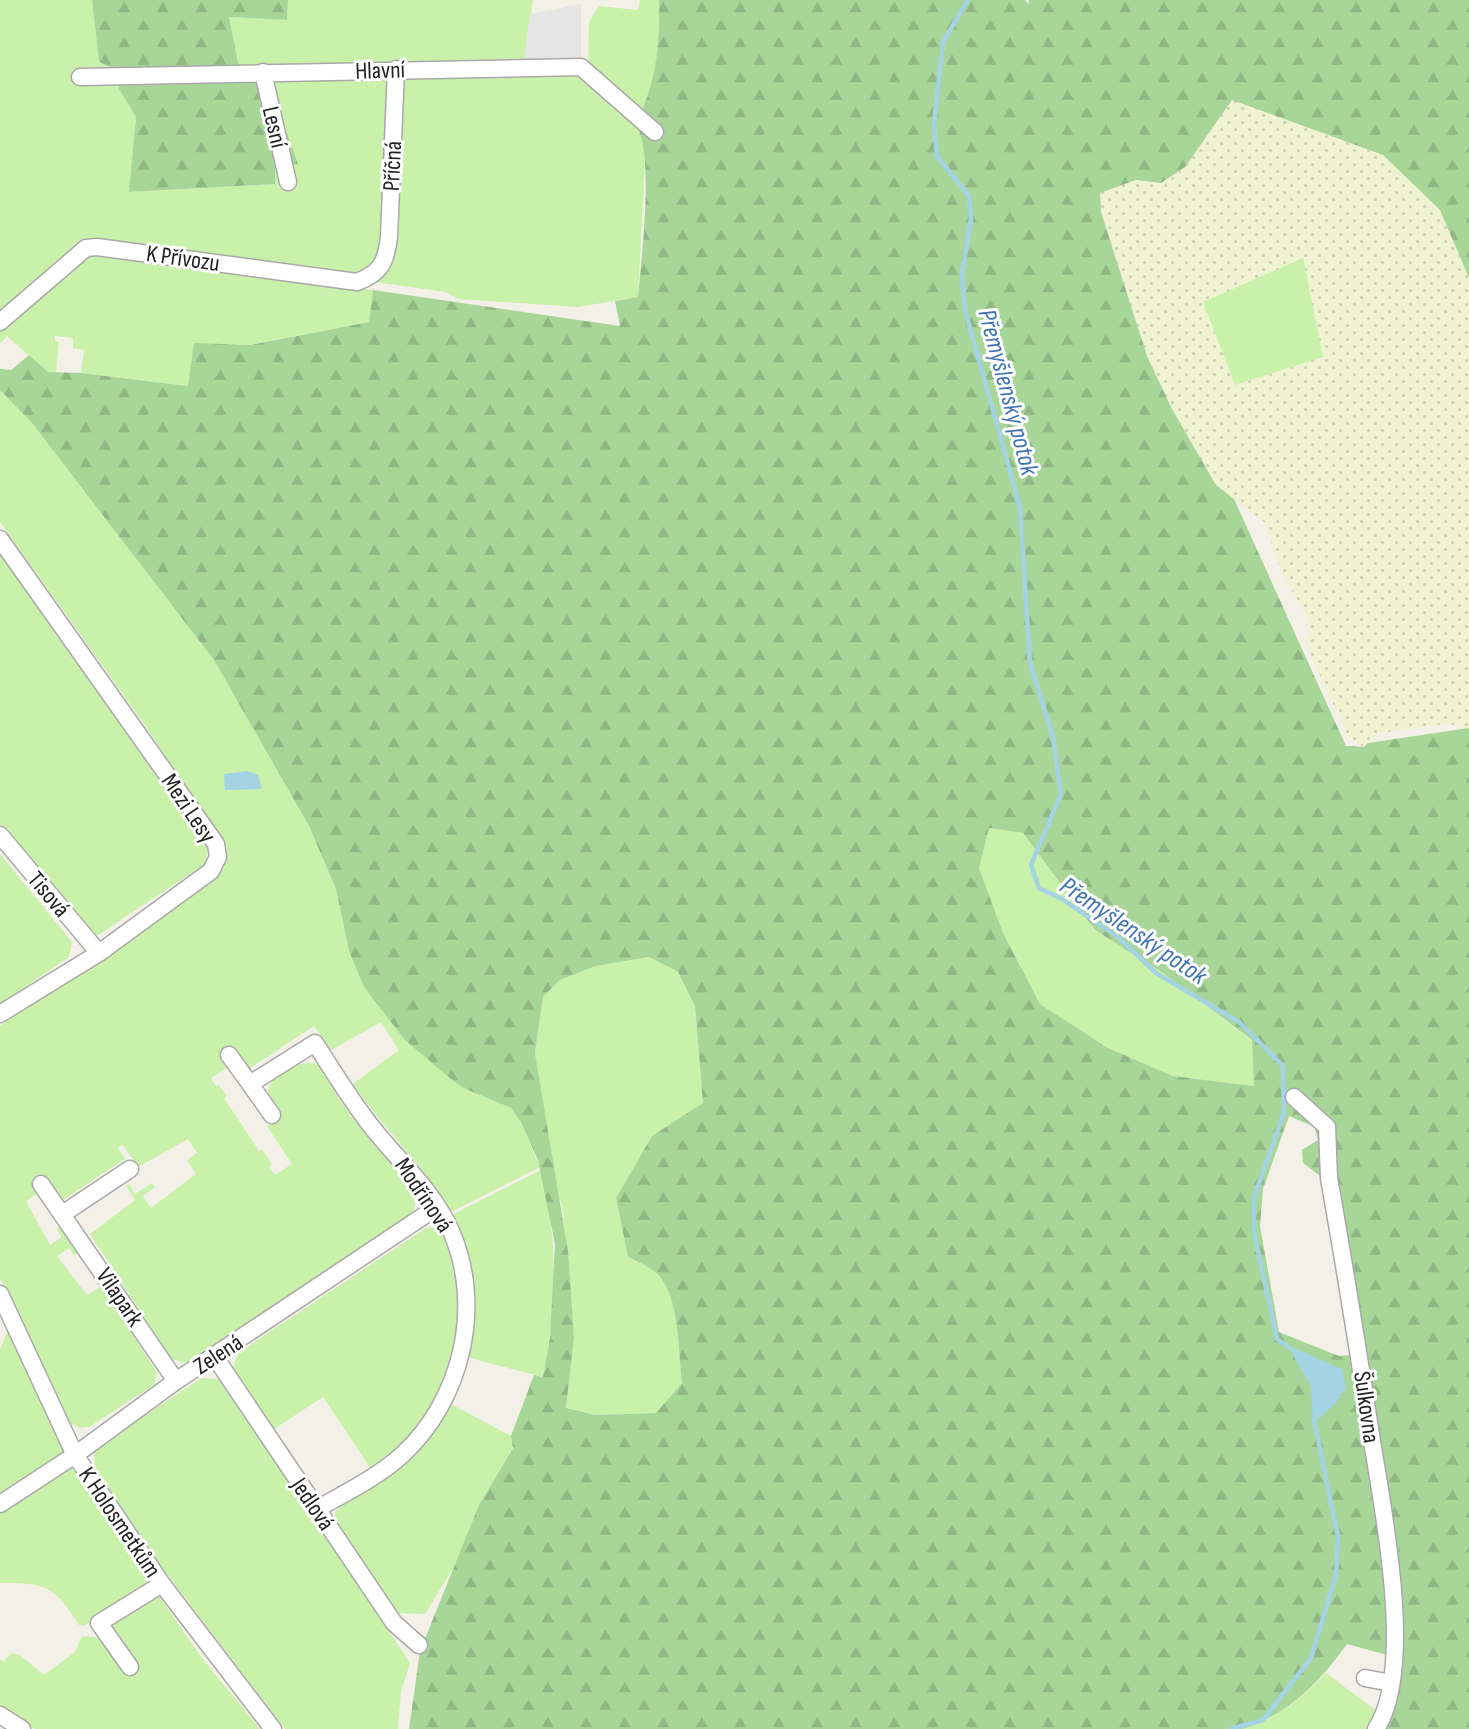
<svg xmlns="http://www.w3.org/2000/svg" width="1469" height="1729" font-family="'Sofia Sans Condensed',sans-serif">
	<defs>
		<pattern id="farmland-dots" width="8" height="8" patternUnits="userSpaceOnUse" patternTransform="scale(1.75)"><rect width="8" height="8" fill="#eff3d2"/><path d="M2 2h.1M6 6h.1" fill="none" stroke="#cdd0b4" stroke-width="1.8" stroke-linecap="round"/></pattern>
		<pattern id="forest-firs" width="22" height="20" patternUnits="userSpaceOnUse" patternTransform="scale(1.75)"><rect width="22" height="20" fill="#a8d699"/><path d="M5 1l3.5 6h-7zM16 11l3.5 6h-7z" fill="#90b784"/></pattern>
	</defs>
	<rect width="100%" height="100%" fill="#f3f0e8"/>
	<path fill="url(#farmland-dots)" d="M1232 99 1383 155 1440 210 1469 278V728L1447 724 1378 733 1364 747 1349 738 1306 645 1310 624 1281 571 1265 523 1216 485 1172 409 1147 356 1101 212 1100 193 1136 180 1161 183 1185 167Z"/>
	<path fill="#c9f1aa" d="M0 0H92L99 62 120 71 119 89 136 117 130 192 275 184 274 165 239 67 229 17 287 20 288 0H533L524 60 577 72 625 114 643 136 645 160 638 297 578 307 458 299 446 292 87 242 0 317Z
		M640 0H659C660 39 658 75 643 111L588 63 589 22 599 6 638 10Z
		M88 254 373 290 369 322 249 345 237 344 189 386 81 373 84 350 73 348V338L55 336V341L59 342 56 372H47L7 336 0 344V329Z
		M1303 258 1323 357 1235 385 1203 302Z
		M0 390 32 423 214 660 309 826 336 889 349 951 463 1088 511 1108 521 1121 540 1167 449 1213C424 1164 383 1129 353 1084L399 1050 381 1022 331 1050 314 1026 247 1070 231 1047 220 1054 228 1067 211 1078 216 1086 219 1085 227 1096 224 1098 259 1151 262 1149 272 1165 269 1167 275 1175 292 1164 267 1126 281 1116C277 1109 269 1100 268 1092 267 1078 306 1054 319 1066 331 1085 342 1105 356 1122 371 1142 437 1193 407 1219L187 1363 171 1359 90 1234 135 1200 126 1186 129 1184 135 1194 152 1183 155 1187 143 1196 151 1208 196 1174 187 1160 197 1153 188 1139 138 1167 123 1145 118 1148 125 1159 60 1202 42 1176 33 1181 40 1191 26 1201 50 1245 62 1237 57 1229 62 1226 79 1252 74 1255 69 1248 57 1256 87 1295 102 1286 157 1373 154 1385 89 1427 80 1428 64 1420 0 1278V1026L216 878 224 868 227 848 144 724 0 522Z
		M0 553 208 850 205 864 98 935 89 933 0 824Z
		M989 828 1023 833 1095 930 1163 973 1252 1041 1254 1086 1173 1076 1108 1048 1040 1004 1003 933 979 868Z
		M0 854 72 942 69 957 0 1004Z
		M649 957 678 972 695 1006 703 1104 652 1136 616 1198 628 1257C640 1263 656 1269 663 1281 680 1308 678 1352 682 1383L656 1413 595 1415 566 1408 574 1338 563 1212 554 1176 535 1053 543 997 560 980 596 966Z
		M541 1170C559 1239 556 1308 543 1377L466 1357 450 1216Z
		M426 1228C431 1228 437 1227 442 1230 460 1245 461 1314 457 1336 453 1358 446 1383 434 1402 418 1430 397 1450 371 1469L323 1397 271 1431 234 1374 233 1367 238 1353Z
		M9 1328 65 1454 0 1500V1349Z
		M202 1378 219 1379 225 1384 410 1663 401 1691 398 1729H285L138 1536 95 1468 94 1453 102 1443Z
		M449 1403 511 1436 513 1447 479 1505 459 1559 425 1614 392 1613 334 1523 335 1512Z
		M67 1469 73 1470 146 1577V1586L84 1626 79 1625C54 1585 46 1583 0 1583V1511Z
		M155 1590 201 1657 260 1729H35L0 1707V1659L4 1662 11 1653 20 1655 44 1675 75 1652 82 1636 106 1638 130 1675 138 1671 108 1626Z
		M1326 1673 1378 1712 1371 1729H1243C1277 1718 1302 1699 1326 1673Z"/>
	<path fill="url(#forest-firs)" fill-rule="evenodd" d="M92 0H288L287 20 229 17 239 67 286 65 268 81 298 164 275 166V184L129 192 136 117 119 89 120 71 99 62Z
		M659 0H1025L1028 4 1029 0H1469V278L1440 210 1383 155 1232 100 1185 167 1161 183 1136 180 1100 193 1101 212 1147 356 1172 409 1216 485 1234 499 1346 746 1364 747 1368 743 1469 728V1729H1371L1385 1681 1387 1655 1347 1644C1319 1683 1290 1713 1243 1729H409L420 1651 479 1505 513 1448 511 1436 534 1375 543 1377 550 1337 555 1244 538 1160 521 1122 511 1108 463 1088 451 1079 405 1040 364 987 349 951 336 889 309 826 214 660 32 423 0 390V369L11 370 29 355 48 372 81 373 188 386 194 343 250 345 369 322 373 290 620 326 615 301 638 297C641 262 655 152 636 126 656 80 660 50 659 0ZM989 828 1023 833 1095 930 1163 973 1252 1040 1254 1086 1173 1076 1108 1048 1040 1004 1003 933 979 868ZM649 957 678 972 695 1006 703 1103 652 1136 616 1198 628 1257C640 1263 656 1269 663 1281 680 1308 678 1352 682 1383L656 1413 595 1415 566 1408 574 1338 568 1251 535 1053 543 997 560 980 596 966ZM1289 1116 1315 1127 1318 1140 1302 1150 1303 1163 1320 1176 1327 1203 1351 1355 1339 1356 1279 1332 1260 1226 1263 1189Z"/>
	<path fill="#e6e6e6" d="M581 4V67L524 60 530 14Z"/>
	<path fill="#a4d3e4" d="M247 771 258 775 262 789 225 790 224 774Z
		M1287 1345 1342 1369 1346 1388 1334 1405 1313 1424 1311 1386Z"/>
	<g fill="none" stroke-linecap="round" stroke-linejoin="round">
		<path stroke="#a4d3e4" stroke-width="4.5" d="M968 0 943 42 934 124 937 156 969 196 971 219 962 274 965 310 1020 507 1030 663 1053 737 1061 794 1031 865 1039 888 1062 899 1119 938 1156 973 1239 1022 1283 1066 1284 1113 1254 1197V1232L1277 1339 1289 1347
			M1231 1729 1263 1720 1311 1658 1336 1575 1338 1536 1314 1420"/>
		<defs>
			<path id="street" d="M263 72 288 182
				M80 77 581 67 655 132
				M0 322 86 248 97 247 357 282C381 273 386 262 389 237L396 69
				M0 539 216 844 218 857 211 871 99 953 0 1014
				M0 835 99 953
				M229 1055 250 1084
				M1294 1097 1327 1127 1329 1178C1344 1263 1358 1349 1371 1435 1382 1505 1416 1668 1376 1729
				M272 1115 250 1084 315 1043C331 1068 347 1094 365 1118 393 1157 431 1186 451 1231 484 1306 462 1400 402 1455 378 1477 345 1493 317 1509
				M41 1184 176 1381
				M64 1213 130 1169
				M0 1294 75 1455 162 1584 273 1729
				M215 1357 394 1623 419 1645
				M0 1504 75 1455 176 1381 437 1207
				M130 1667 99 1623 162 1584
				M1365 1678 1391 1683
				M0 1715 22 1729"/>
		</defs>
		<use href="#street" stroke="#a9a9a9" stroke-width="19"/>
		<use href="#street" stroke="#fff" stroke-width="16"/>
	</g>
	<g text-anchor="middle" stroke-width="6" stroke-linejoin="round" paint-order="stroke">
		<g font-size="24" fill="#222" stroke="#fff">
			<text transform="translate(380 70) rotate(-2)" y="8">Hlavní</text>
			<text transform="translate(275 127) rotate(77)" y="8">Lesní</text>
			<text transform="translate(392 166) rotate(-87)" y="8">Příčná</text>
			<text transform="translate(183 258) rotate(8)" y="8">K Přívozu</text>
			<text transform="translate(189 808) rotate(56)" y="8">Mezi Lesy</text>
			<text transform="translate(49 894) rotate(50)" y="8">Tisová</text>
			<text transform="translate(424 1195) rotate(56)" y="8">Modřínová</text>
			<text transform="translate(120 1297) rotate(56)" y="8">Vilapark</text>
			<text transform="translate(218 1354) rotate(-33)" y="8">Zelená</text>
			<text transform="translate(1367 1407) rotate(82)" y="8">Šulkovna</text>
			<text transform="translate(313 1504) rotate(56)" y="8">Jedlová</text>
			<text transform="translate(120 1522) rotate(56)" y="8">K Holosmetkům</text>
		</g>
		<g font-size="26" font-style="italic" fill="#4075b4" stroke="#fff">
			<text transform="translate(1009 392) rotate(75)" y="9">Přemyšlenský potok</text>
			<text transform="translate(1134 930) rotate(34)" y="9">Přemyšlenský potok</text>
		</g>
	</g>
</svg>
